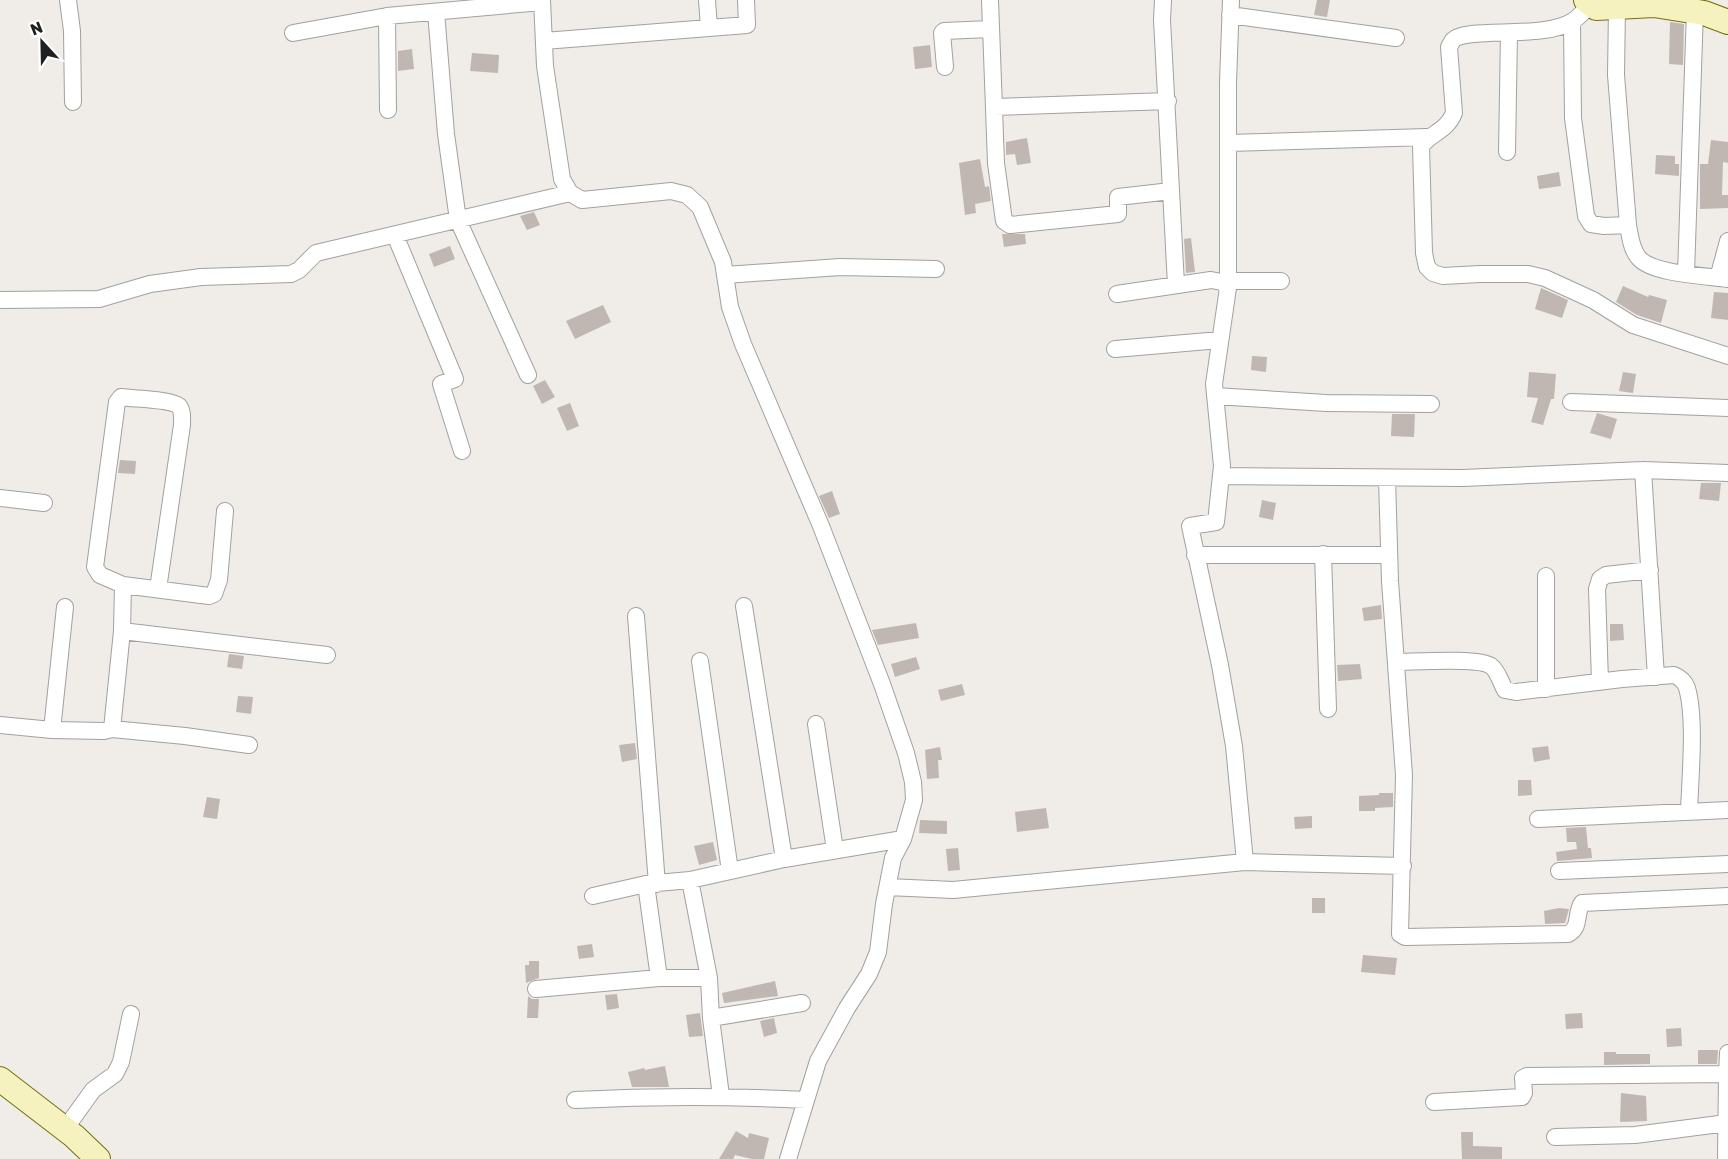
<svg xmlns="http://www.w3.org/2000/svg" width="1728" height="1159" font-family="Rubik,sans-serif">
	<rect width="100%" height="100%" fill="#f0ece7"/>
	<path fill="#c0b7b3" d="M1317 0H1330L1327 17 1314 15Z
		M1670 22 1684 24 1683 65 1669 64Z
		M930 45 932 67 915 69 913 47Z
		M412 49 414 69 398 71V51Z
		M472 53 499 55 498 73 470 71Z
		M1027 138 1031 163 1017 165 1015 154 1006 155V142Z
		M1711 140 1728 142V163L1723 162 1722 195H1728V208L1700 209V164H1708Z
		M1656 155 1675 156V164H1679V176L1655 174Z
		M980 159 985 187 989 186 991 201 975 204 976 213 965 215 959 163Z
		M1559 172 1561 186 1539 189 1537 176Z
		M534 212 540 225 527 230 520 216Z
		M1002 234H1025L1026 244 1004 247Z
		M1191 238 1195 272 1186 273 1184 239Z
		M450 246 455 259 434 267 429 254Z
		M1623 286 1648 297 1649 295 1667 300 1661 323 1637 315 1616 302Z
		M1541 288 1568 300 1562 318 1535 309Z
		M1714 292 1728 293V320L1711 318Z
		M603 305 611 322 575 339 566 321Z
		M1252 356 1267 357 1266 372 1251 370Z
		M1529 372 1556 374 1554 399H1551L1543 425 1531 422 1538 398 1527 397Z
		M1623 372 1636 374 1633 393 1619 391Z
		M545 380 555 397 542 404 533 386Z
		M570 403 579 426 567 431 557 408Z
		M1597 413 1617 419 1611 439 1590 433Z
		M1392 414H1415L1414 437 1391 436Z
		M120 460 136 461 135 474 118 473Z
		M1701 483H1721L1719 501 1699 499Z
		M832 491 840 514 829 518 819 496Z
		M1262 500 1276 503 1273 520 1259 517Z
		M1381 605 1382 619 1364 621 1362 608Z
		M916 623 919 638 878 645 872 630Z
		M1610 624H1623L1624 640 1610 641Z
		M229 654 244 656 242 669 227 667Z
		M916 657 920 669 895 677 891 664Z
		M1360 664 1362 679 1338 681 1337 665Z
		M962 684 965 695 941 701 938 690Z
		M238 696 253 697 251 714 236 712Z
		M635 743 637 759 622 762 619 745Z
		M1548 746 1550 759 1534 762 1532 748Z
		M940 747 942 760H938L939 778 927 779 925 750Z
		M1518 780H1531L1532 795 1518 796Z
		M1379 793H1393V807L1375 808V811H1359V796L1379 795Z
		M207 797 220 799 217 819 203 817Z
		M1046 808 1049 828 1017 832 1015 812Z
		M1312 816V828L1295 829 1294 817Z
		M920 820 947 821V834L919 833Z
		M1586 827 1588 848H1591L1592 858 1557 861 1556 852 1577 849 1576 842H1567L1566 828Z
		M713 842 717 860 699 865 694 846Z
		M958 848 960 870 948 871 946 849Z
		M1312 898H1325V913H1312Z
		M1559 908 1569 909 1565 923 1545 924 1544 911Z
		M592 944 594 957 579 959 577 946Z
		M1363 955 1397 958 1395 975 1361 972Z
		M529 961H539V978L526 983 525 965H529Z
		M775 981 778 996 724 1003 722 993Z
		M617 994 619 1008 607 1010 605 995Z
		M528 996 532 999H539L538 1018H527Z
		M700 1013 703 1036 689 1037 686 1015Z
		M1582 1013 1583 1028 1566 1029 1565 1014Z
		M774 1018 777 1033 764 1037 760 1021Z
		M1681 1028 1682 1046 1667 1047 1666 1029Z
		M1698 1050H1718L1717 1064H1698Z
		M1604 1052H1616V1054H1650V1064L1604 1065Z
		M665 1066 669 1087H632L628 1072 644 1068 645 1070Z
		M1621 1093 1646 1096 1647 1121 1620 1122Z
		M736 1131 748 1138 749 1133 769 1138 764 1159H752L735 1155 733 1159H719Z
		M1461 1132H1473V1146L1502 1147V1159H1462Z"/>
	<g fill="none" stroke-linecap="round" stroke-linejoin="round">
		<defs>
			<path id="street" d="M68 0 72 31 73 102
				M542 0 545 66 562 179 570 193 582 200 671 191 687 195 700 207 723 262 730 307 743 344 821 526 882 684 906 753 913 782 914 800 903 839 893 858 884 904 878 952 869 974 847 1008 818 1061 788 1159
				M707 0 709 28
				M990 0 996 163 1004 221 1010 225 1118 214V197L1171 191
				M1163 0 1162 20 1176 285
				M1590 5C1585 10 1579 17 1573 21 1544 40 1468 26 1453 40L1449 47 1454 113C1446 132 1433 131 1421 146L1424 253 1427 267 1433 273 1443 276 1480 274H1528L1545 278 1593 300 1633 325 1728 356
				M1617 8 1616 75 1628 225C1630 236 1631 248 1638 257 1650 274 1707 276 1728 279
				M436 12 446 134 458 220 528 375
				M1230 15 1396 38
				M387 16 388 110
				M1572 22 1573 118 1586 216 1591 224 1604 226 1628 225
				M293 33 387 16 542 2
				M544 41 747 25 746 0
				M945 67 942 33 944 31 990 29
				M994 107 1168 101
				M1228 143 1427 137
				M1507 152 1509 33
				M395 235 455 379 441 384 462 451
				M1686 273 1695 11
				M725 275 840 267 936 269
				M1718 278 1728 241
				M1228 281H1281
				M1228 288V82L1231 0
				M1117 294 1211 280 1222 282 1228 288 1214 384 1222 466 1216 522 1190 526 1220 665 1234 746 1245 862
				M0 300 99 299 150 284 201 277 291 274 299 270 316 253 570 193
				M1115 349 1220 340
				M1215 396 1326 403 1431 404
				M1571 402 1728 408
				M1643 470 1656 677
				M1221 476 1463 478 1643 470 1728 473
				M1387 478 1390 581 1404 775 1400 934 1405 937 1568 934C1581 928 1575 913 1582 903L1728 896
				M0 498 44 503
				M1323 554 1328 709
				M1195 555H1389
				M123 585 209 596 214 594 219 580 225 511
				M744 606 784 859
				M636 616 657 884
				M122 631 327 655
				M700 661 730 871
				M1396 662C1413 662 1479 657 1491 666 1498 671 1501 683 1505 690L1516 692 1622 679 1674 675C1681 678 1685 682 1687 688 1696 719 1690 779 1689 812
				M1600 682 1597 589 1600 579 1606 575 1650 570
				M1546 689V576
				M816 724 835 850
				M0 725 52 730 65 607
				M112 729 185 736 249 745
				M52 730 104 731 112 729 122 631 123 585 100 575 95 567 117 402 121 397C133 399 171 399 179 406 183 411 182 419 182 425L158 589
				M1538 819 1728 810
				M1559 871 1728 864
				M690 880 709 978 711 1018 721 1096
				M646 884 659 978
				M888 887 953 890 1245 862 1403 866
				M593 896 646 884 690 880 784 859 903 839
				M536 989 659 978H709
				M711 1018 802 1003
				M575 1100C653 1096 728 1096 806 1100
				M1434 1102 1522 1097 1524 1093 1523 1078 1527 1076 1727 1074 1728 1053
				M65 1129 93 1090 115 1074 121 1062 131 1014
				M1555 1137 1635 1135 1727 1123
				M1726 1159 1727 1074"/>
			<path id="secondary" d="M1586 0 1596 8 1654 5 1704 13 1728 22
				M0 1079 74 1136 98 1159"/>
		</defs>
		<use href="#street" stroke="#a1a1a1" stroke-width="18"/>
		<use href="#secondary" stroke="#71700c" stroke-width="26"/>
		<use href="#street" stroke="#fff" stroke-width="16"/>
		<use href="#secondary" stroke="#f6f2bf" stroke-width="24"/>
	</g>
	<g transform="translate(42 42) rotate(338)" stroke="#ffffff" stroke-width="4.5" paint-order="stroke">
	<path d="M0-4.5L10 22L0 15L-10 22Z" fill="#202020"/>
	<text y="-9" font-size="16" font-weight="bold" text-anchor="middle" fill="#202020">N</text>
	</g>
</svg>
